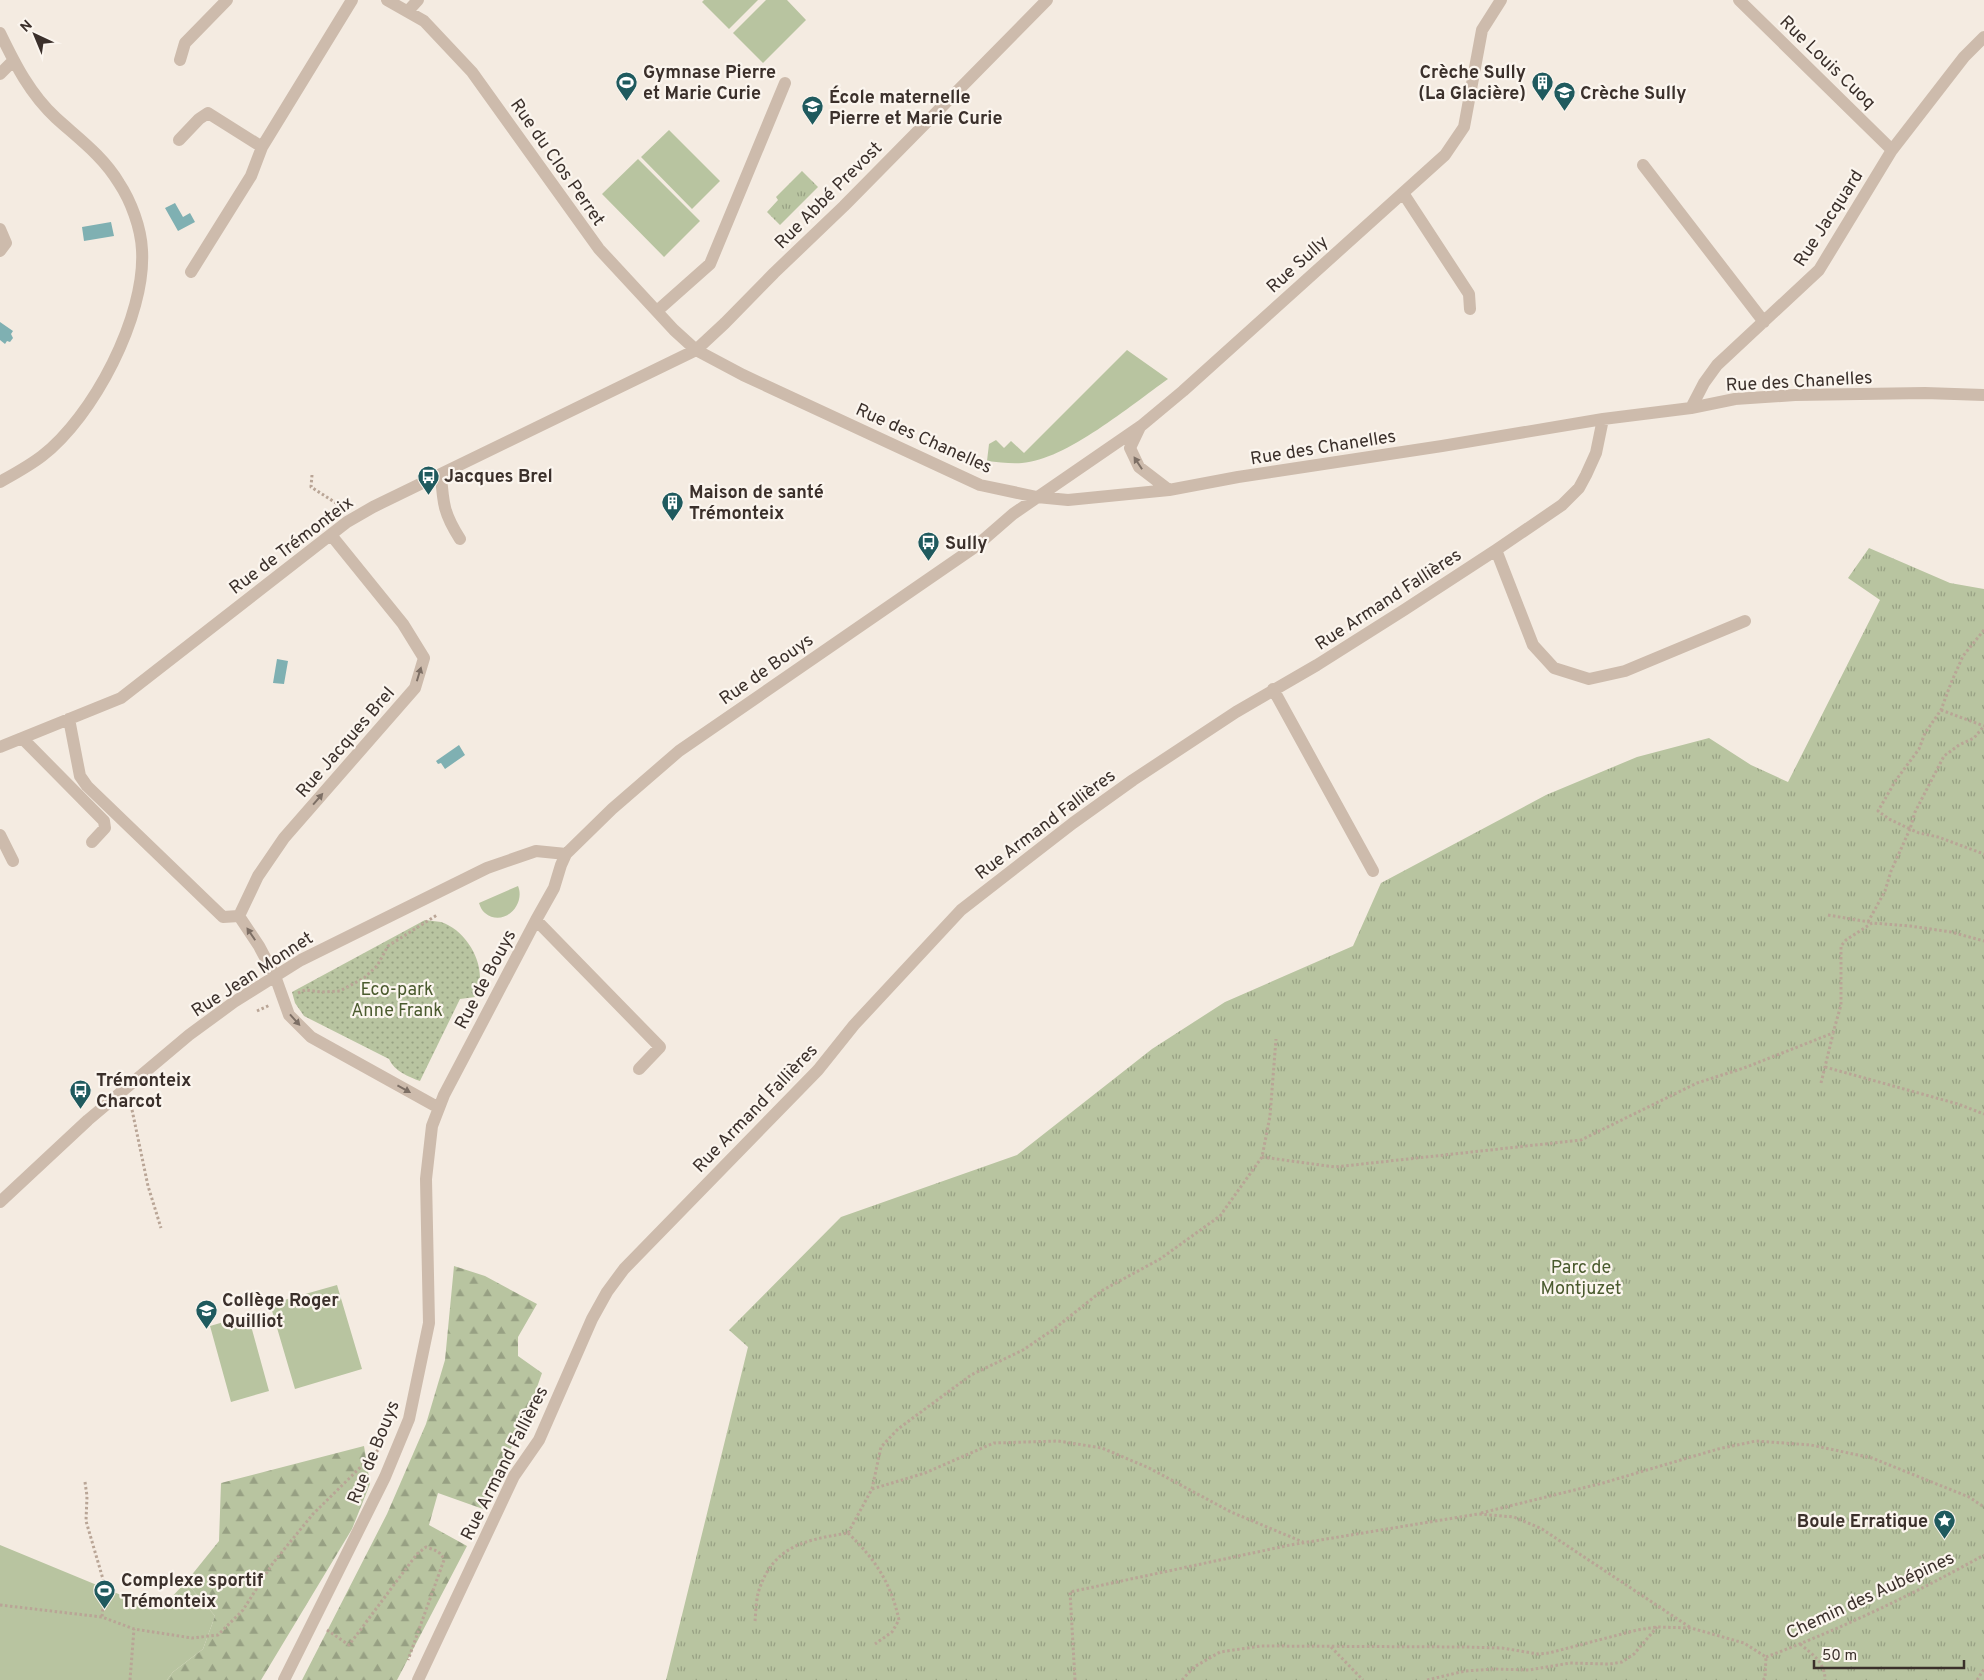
<svg xmlns="http://www.w3.org/2000/svg" width="1984" height="1680" font-family="Overpass,sans-serif">
	<defs>
		<pattern id="forest-firs" width="22" height="20" patternUnits="userSpaceOnUse" patternTransform="scale(1.25)"><rect width="22" height="20" fill="#b8c4a0"/><path d="M5 1l3.5 6h-7zM16 11l3.5 6h-7z" fill="#97a083"/></pattern>
		<pattern id="park-tufts" width="24" height="20" patternUnits="userSpaceOnUse" patternTransform="scale(1.25)"><rect width="24" height="20" fill="#b8c4a0"/><path d="M3 7l-1-3M5 7V3M7 7l1-3M15 17l-1-3M17 17v-4M19 17l1-3" fill="none" stroke="#97a083"/></pattern>
		<pattern id="garden-dots" width="8" height="8" patternUnits="userSpaceOnUse" patternTransform="scale(1.25)"><rect width="8" height="8" fill="#b8c4a0"/><path d="M2 2h.1M6 6h.1" fill="none" stroke="#97a083" stroke-width="1.8" stroke-linecap="round"/></pattern>
	</defs>
	<rect width="100%" height="100%" fill="#f4ebe1"/>
	<path fill="#b8c4a0" d="M704 0H758L729 29 702 2Z
		M766 0H787L806 20 763 63 733 33Z
		M669 130 720 181 692 209 641 157Z
		M638 159 700 221 664 257 602 194Z
		M1127 350 1168 379C1131 405 1066 460 1022 463 1011 464 998 462 987 461L989 444 996 440 1004 448 1011 441 1024 453Z
		M518 886C526 905 503 928 485 913 482 911 480 906 479 903Z
		M337 1285 362 1369 295 1389 270 1304Z
		M248 1315 269 1391 231 1402 210 1326Z
		M0 1545 121 1595 166 1603 186 1582 215 1616 203 1649 173 1672 167 1680H0Z"/>
	<path fill="url(#forest-firs)" d="M454 1266 485 1276 537 1304 518 1337V1356L542 1373 529 1410 483 1509 438 1493 429 1525 467 1546 397 1680H302L387 1514 426 1424 445 1360Z
		M364 1446 370 1484 352 1529 261 1680H167L173 1672 203 1649 215 1616 186 1582 219 1541 221 1483Z"/>
	<path fill="url(#park-tufts)" d="M802 171 818 187 780 225 767 212 778 200 776 197Z
		M1869 548 1950 583 1984 589V1680H666L748 1347 729 1330 841 1217 1017 1155 1152 1049 1225 1002 1353 946 1381 883 1546 795 1637 757 1709 738 1751 765 1788 782 1880 600 1848 578Z"/>
	<path fill="url(#garden-dots)" d="M425 920C430 921 436 921 441 922 469 931 490 971 475 997L460 999 420 1081C409 1077 394 1071 389 1059L304 1016 295 1003 292 992Z"/>
	<path fill="#7fb0b2" d="M175 203 183 217 190 213 195 222 178 231 165 208Z
		M111 222 114 236 84 241 82 227Z
		M0 322 13 331 11 334 13 338 10 342 7 341 5 344 0 340Z
		M277 659 288 661 284 684 273 683Z
		M459 745 465 755 445 769 441 763 438 764 436 761Z"/>
	<g fill="none" stroke-linecap="round" stroke-linejoin="round">
		<path stroke="#b9a596" stroke-width="3" stroke-dasharray="2.5 2.5" stroke-linecap="butt" d="M312 475 311 487 336 503 339 508
			M1984 630 1963 656 1951 683 1941 710 1925 733 1919 749 1896 780 1878 811 1889 819 1910 829 1915 812 1944 756 1959 745 1974 738 1984 726
			M1941 710 1984 726
			M1828 915 1869 922
			M1868 922 1885 891 1891 871 1910 829 1919 833 1938 837 1984 854
			M298 993 305 990 322 992 340 991 364 978 377 966 388 946 437 915
			M257 1011 270 1005
			M1825 1067 1958 1104 1984 1114
			M1821 1083 1833 1034
			M131 1105 148 1186 161 1228
			M1262 1157 1335 1167 1581 1140 1697 1083 1744 1068 1833 1033 1841 1005V946L1846 940 1872 923 1910 926 1951 932 1984 941
			M85 1482 87 1496 86 1521 105 1586 102 1617
			M872 1489 925 1473 994 1443 1058 1441 1102 1448 1149 1468 1231 1512 1303 1542
			M1481 1513 1603 1483 1718 1449 1756 1441 1811 1445 1872 1458 1969 1497 1984 1507
			M848 1533 872 1489 881 1447 898 1429 971 1375 1023 1350 1054 1329 1103 1290 1160 1259 1220 1216 1262 1157 1270 1116 1276 1039
			M848 1533C875 1559 891 1583 899 1620L892 1632 875 1644
			M0 1605 102 1617 134 1629 192 1638 218 1635 243 1610 273 1563 313 1514 378 1450
			M755 1621C756 1611 756 1599 759 1590 774 1545 806 1540 848 1533
			M327 1630 349 1645 417 1554 426 1547C434 1550 441 1551 444 1560L408 1660
			M1800 1644C1813 1655 1825 1662 1825 1680
			M1331 1647 1363 1680
			M1766 1657C1841 1629 1914 1594 1984 1555
			M130 1680 134 1629
			M1075 1680 1070 1592 1290 1545 1478 1514 1514 1517 1542 1529 1691 1628
			M1182 1680 1194 1667 1220 1652 1261 1646 1465 1647 1502 1648 1538 1654 1549 1653 1637 1630 1657 1627 1691 1628 1744 1643 1766 1657
			M1427 1680 1465 1671 1494 1669 1529 1670 1570 1663 1610 1664 1622 1662 1634 1654 1657 1627
			M1763 1680 1765 1678 1766 1657
			M1977 1680 1984 1669"/>
		<path stroke="#cdbbac" stroke-width="12" d="M387 0 424 21 472 72 599 249 674 330 696 350 743 375 980 485 1037 497 1068 500 1169 490 1238 477 1442 446 1603 419 1691 408 1735 399 1795 395 1925 393 1984 395
			M1739 0 1892 150
			M408 11 418 0
			M0 33C15 64 30 94 56 118 78 138 103 156 119 183 131 201 141 228 142 250 146 316 93 417 42 456 29 466 14 474 0 482
			M180 60 185 43 227 0
			M0 74 13 61
			M179 140 199 119 208 113 262 147
			M1643 165 1764 322
			M1403 193 1469 294 1470 309
			M0 229 6 243 0 251
			M191 272 251 176 262 147 352 0
			M657 311 710 264 785 83
			M1691 408 1704 383 1717 365 1819 270 1892 150 1964 57 1984 37
			M1140 427 1130 448 1139 467 1169 490
			M441 475C443 504 444 514 460 539
			M331 535 403 624 424 658 415 688 284 838 258 876 239 916 259 946 275 976 289 1015 311 1037 439 1108
			M1496 550 1533 645 1554 668 1589 679 1625 671 1745 621
			M1273 689 1373 871
			M69 719 80 776 87 786 223 917 239 916
			M22 738 104 821 105 828 92 842
			M0 747 121 698 347 522 373 507 696 350 725 323 774 273 844 206 1047 0
			M0 835 13 861
			M536 920 660 1047 639 1069
			M0 1202 88 1120 189 1035 234 1002 301 960 487 868 536 851 566 854
			M284 1680 385 1477 409 1419 429 1323 426 1179 432 1126 444 1095 536 920 554 888 561 865 566 854 612 809 679 751 975 547 1013 514 1141 426 1183 391 1445 155 1464 127 1482 30 1501 0
			M418 1680 514 1476 539 1440 592 1319 607 1292 624 1269 818 1070 854 1025 961 910 1073 823 1133 780 1236 712 1317 665 1404 610 1496 550 1562 505 1579 488 1586 475 1596 453 1603 419"/>
	</g>
	<defs><path id="oneway-solid" d="M-6-.8H1V-3.2L6.5 0L1 3.2V.8H-6Z" transform="scale(1.25)"/></defs>
	<g fill="#7d6f65">
		<use href="#oneway-solid" transform="translate(1138 463) rotate(-123)"/>
		<use href="#oneway-solid" transform="translate(419 674) rotate(-73)"/>
		<use href="#oneway-solid" transform="translate(318 799) rotate(-49)"/>
		<use href="#oneway-solid" transform="translate(251 934) rotate(-124)"/>
		<use href="#oneway-solid" transform="translate(295 1020) rotate(48)"/>
		<use href="#oneway-solid" transform="translate(404 1089) rotate(29)"/>
	</g>
	<defs>
		<symbol id="stadium-pin" viewBox="-11 -11 22 30"><path d="M0 17L-7.5 6A9.5 9.5 0 1 1 7.5 6Z" fill="#1f5a5e" stroke="#fbf5ee"/><path d="M0-5a6.5 5 0 1 0 0 10a6.5 5 0 1 0 0-10ZM-3.5-1.8h7v3.6h-7Z" fill="#fff"/></symbol>
		<symbol id="building-pin" viewBox="-11 -11 22 30"><path d="M0 17L-7.5 6A9.5 9.5 0 1 1 7.5 6Z" fill="#1f5a5e" stroke="#fbf5ee"/><path d="M-4-6H4V6H1V3H-1V6H-4ZM-2.5-4.3h1.7v1.8h-1.7ZM.8-4.3h1.7v1.8H.8ZM-2.5-1h1.7V.8h-1.7ZM.8-1h1.7V.8H.8Z" fill="#fff"/></symbol>
		<symbol id="school-pin" viewBox="-11 -11 22 30"><path d="M0 17L-7.5 6A9.5 9.5 0 1 1 7.5 6Z" fill="#1f5a5e" stroke="#fbf5ee"/><path d="M0-5L7-2L0 1L-7-2ZM-4 1L0 2.5L4 1V4Q0 6-4 4Z" fill="#fff"/></symbol>
		<symbol id="bus-pin" viewBox="-11 -11 22 30"><path d="M0 17L-7.5 6A9.5 9.5 0 1 1 7.5 6Z" fill="#1f5a5e" stroke="#fbf5ee"/><path d="M-5-6H5V4H4V6H2V4H-2V6H-4V4H-5ZM-3.5-4V0h7V-4ZM-3.5 1.2v1.5H-2V1.2ZM2 1.2v1.5H3.5V1.2Z" fill="#fff"/></symbol>
		<symbol id="sight-pin" viewBox="-11 -11 22 30"><path d="M0 17L-7.5 6A9.5 9.5 0 1 1 7.5 6Z" fill="#1f5a5e" stroke="#fbf5ee"/><path d="M0-6L1.8-2.2L6-1.7L2.9 1.2L3.7 5.4L0 3.3L-3.7 5.4L-2.9 1.2L-6-1.7L-1.8-2.2Z" fill="#fff"/></symbol>
	</defs>
	<g fill-rule="evenodd">
		<use href="#stadium-pin" x="614" y="70" width="25" height="34"/>
		<use href="#building-pin" x="1530" y="70" width="25" height="34"/>
		<use href="#school-pin" x="1552" y="80" width="25" height="34"/>
		<use href="#school-pin" x="800" y="94" width="25" height="34"/>
		<use href="#bus-pin" x="416" y="464" width="25" height="34"/>
		<use href="#building-pin" x="660" y="490" width="25" height="34"/>
		<use href="#bus-pin" x="916" y="530" width="25" height="34"/>
		<use href="#bus-pin" x="68" y="1078" width="25" height="34"/>
		<use href="#school-pin" x="194" y="1298" width="25" height="34"/>
		<use href="#sight-pin" x="1932" y="1508" width="25" height="34"/>
		<use href="#stadium-pin" x="92" y="1578" width="25" height="34"/>
	</g>
	<g text-anchor="middle" stroke-width="4.5" stroke-linejoin="round" paint-order="stroke">
		<g font-size="18" fill="#3b302b" stroke="#fbf5ee">
			<text transform="translate(1828 62) rotate(44)" y="6">Rue Louis Cuoq</text>
			<text transform="translate(558 162) rotate(55)" y="6">Rue du Clos Perret</text>
			<text transform="translate(828 195) rotate(-45)" y="6">Rue Abbé Prevost</text>
			<text transform="translate(1828 218) rotate(-57)" y="6">Rue Jacquard</text>
			<text transform="translate(1297 264) rotate(-42)" y="6">Rue Sully</text>
			<text transform="translate(1799 381) rotate(-3)" y="6">Rue des Chanelles</text>
			<text transform="translate(924 438) rotate(24)" y="6">Rue des Chanelles</text>
			<text transform="translate(1323 447) rotate(-9)" y="6">Rue des Chanelles</text>
			<text transform="translate(291 545) rotate(-37)" y="6">Rue de Trémonteix</text>
			<text transform="translate(1388 599) rotate(-33)" y="6">Rue Armand Fallières</text>
			<text transform="translate(766 669) rotate(-35)" y="6">Rue de Bouys</text>
			<text transform="translate(345 742) rotate(-49)" y="6">Rue Jacques Brel</text>
			<text transform="translate(1045 824) rotate(-37)" y="6">Rue Armand Fallières</text>
			<text transform="translate(252 974) rotate(-33)" y="6">Rue Jean Monnet</text>
			<text transform="translate(485 979) rotate(-62)" y="6">Rue de Bouys</text>
			<text transform="translate(755 1108) rotate(-46)" y="6">Rue Armand Fallières</text>
			<text transform="translate(373 1452) rotate(-68)" y="6">Rue de Bouys</text>
			<text transform="translate(504 1463) rotate(-63)" y="6">Rue Armand Fallières</text>
			<text transform="translate(1870 1595) rotate(-25)" y="6">Chemin des Aubépines</text>
		</g>
		<g font-size="18" font-weight="bold" fill="#3b302b" stroke="#fbf5ee" text-anchor="start">
			<text x="643" y="78">Gymnase Pierre<tspan x="643" dy="21">et Marie Curie</tspan></text>
			<text x="1526" y="78" text-anchor="end">Crèche Sully<tspan x="1526" dy="21">(La Glacière)</tspan></text>
			<text x="1580" y="99">Crèche Sully</text>
			<text x="829" y="103">École maternelle<tspan x="829" dy="21">Pierre et Marie Curie</tspan></text>
			<text x="444" y="482">Jacques Brel</text>
			<text x="689" y="498">Maison de santé<tspan x="689" dy="21">Trémonteix</tspan></text>
			<text x="945" y="549">Sully</text>
			<text x="96" y="1086">Trémonteix<tspan x="96" dy="21">Charcot</tspan></text>
			<text x="222" y="1306">Collège Roger<tspan x="222" dy="21">Quilliot</tspan></text>
			<text x="1928" y="1527" text-anchor="end">Boule Erratique</text>
			<text x="121" y="1586">Complexe sportif<tspan x="121" dy="21">Trémonteix</tspan></text>
		</g>
		<g font-size="18" fill="#4a5a2e" stroke="#fbf5ee">
			<text x="397" y="995">Eco-park<tspan x="397" dy="21">Anne Frank</tspan></text>
			<text x="1581" y="1273">Parc de<tspan x="1581" dy="21">Montjuzet</tspan></text>
		</g>
	</g>
	<g transform="translate(35 35) rotate(316)" stroke="#fbf5ee" stroke-width="4" paint-order="stroke">
	<path d="M0-4L9 19L0 12L-9 19Z" fill="#3b302b"/>
	<text y="-8" font-size="14" font-weight="bold" text-anchor="middle" fill="#3b302b">N</text>
	</g>
	<path d="M1814 1660v8h150v-8" fill="none" stroke="#3b302b" stroke-width="2.5"/>
	<text x="1822" y="1660" font-size="15" fill="#3b302b" stroke="#fbf5ee" stroke-width="4" paint-order="stroke">50 m</text>
</svg>
